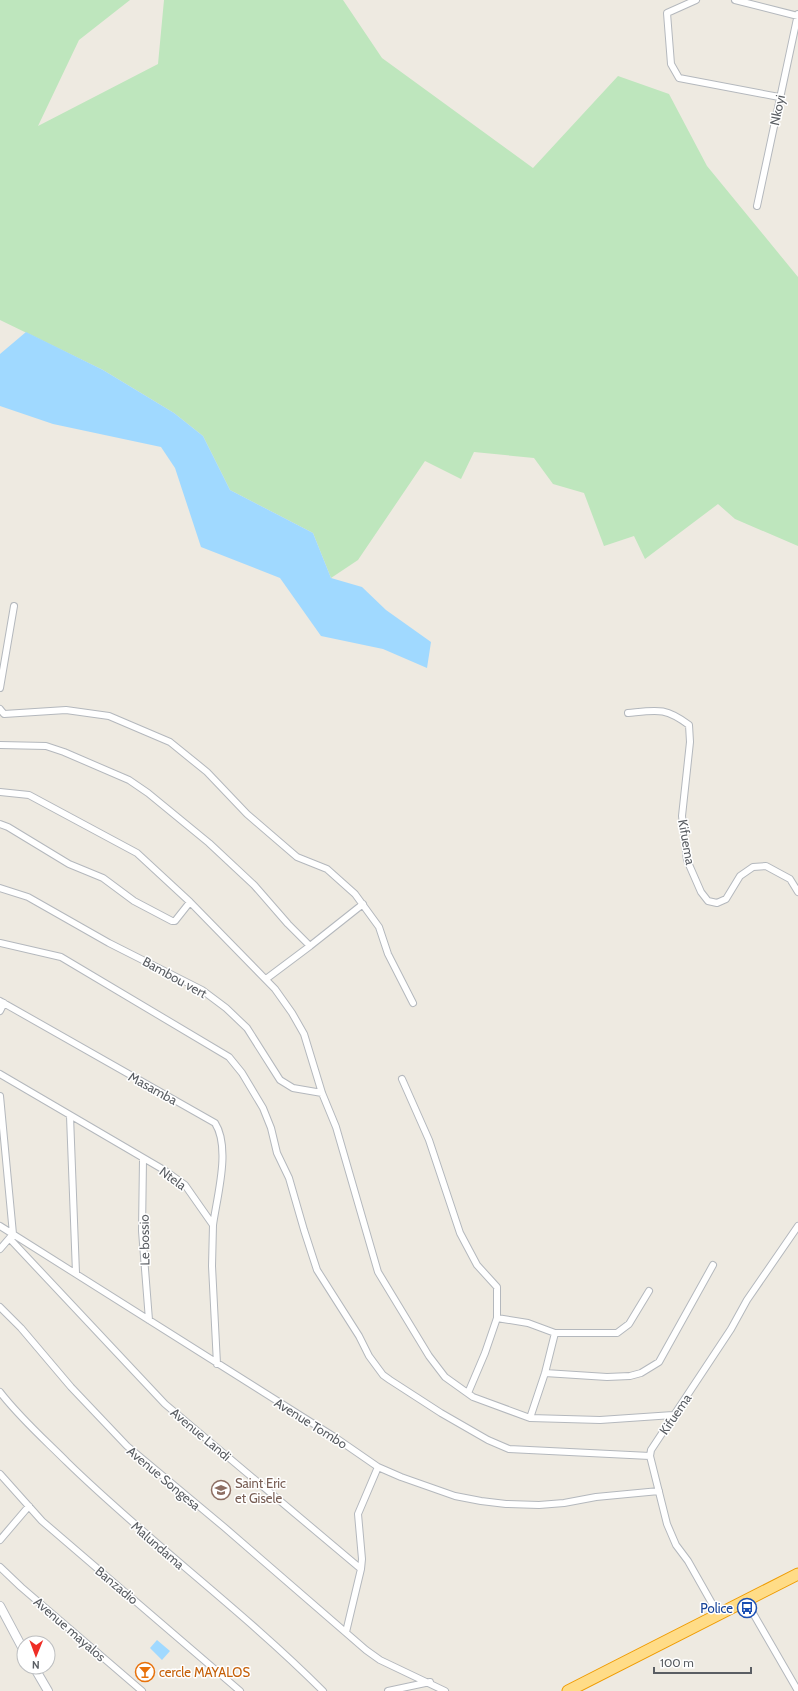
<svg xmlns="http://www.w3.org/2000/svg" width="798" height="1691" font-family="Cabin,sans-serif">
	<rect width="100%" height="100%" fill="#eeeae1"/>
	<path fill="#bee6bd" d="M0 0H130L79 40 38 126 158 64 164 0H343L382 58 533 168 618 76 669 94 707 166 798 277V546L735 519 718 504 645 559 634 536 604 546 584 493 553 484 534 458 474 452 461 479 425 461 358 560 331 578 313 533 230 490 203 436 174 413 103 370 0 320Z"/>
	<path fill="#a0d9ff" d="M26 332 103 370 174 413 203 436 230 490 313 533 331 578 362 587 386 610 431 642 427 668 383 649 321 636 280 578 201 547 175 468 161 447 53 424 0 406V354Z
		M157 1640 170 1651 162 1660 150 1648Z"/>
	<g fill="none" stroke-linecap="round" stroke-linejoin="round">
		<defs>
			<path id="street" d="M696 0 667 13 671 64 679 78 779 97
				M735 0 798 16
				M757 206 798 14
				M0 688 14 606
				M0 709 4 714 66 710 109 716 170 742 207 772 247 814 297 857 327 869 355 894 379 927 388 954 413 1003
				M628 713C657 710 665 707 689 725L690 742 682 816 687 860 701 892 708 901 717 903 726 899 740 876 753 867 766 866 790 879 798 892
				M0 745 46 746 64 752 129 780 148 793 209 843 254 885 288 924 310 946 266 979
				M0 792 29 795 137 853 190 902 275 989 292 1013 304 1034 322 1093 336 1127 378 1272 429 1356 445 1377 473 1397 530 1418 600 1420 673 1415
				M0 824 8 827 69 864 103 878 134 901 172 921H175L190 902
				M0 888 28 897 109 943 202 990 226 1008 247 1028 280 1080 293 1088 322 1093
				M0 943 61 957 229 1057 242 1073 263 1108 271 1128 277 1153 289 1178 304 1230 317 1270 359 1336 369 1356 383 1375 390 1380 441 1413 488 1440 509 1449 650 1456
				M310 946 363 904
				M0 1001 215 1123C231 1148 217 1196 213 1225
				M0 1011 4 1003
				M0 1074 164 1170 185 1185 213 1225 212 1266 217 1364
				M402 1079 429 1140 460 1233 477 1265 497 1287V1318L485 1353 468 1393
				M0 1096 13 1234 0 1249
				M70 1116 76 1273
				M143 1159 142 1231 149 1320
				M0 1226 336 1438 378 1467 401 1477 455 1496 481 1501 506 1504 539 1505 564 1503 596 1497 659 1491
				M10 1239 165 1404 361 1569 346 1632
				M0 1307 21 1328 71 1387 127 1446 224 1527 366 1650 380 1660 445 1691
				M497 1318 528 1323 555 1333H617L629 1324 649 1291
				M545 1373 607 1377 630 1376 641 1373 659 1362 713 1265
				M0 1392C20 1418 44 1439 67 1462 149 1542 242 1610 323 1691
				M530 1418 545 1373 555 1333
				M0 1474 42 1521 240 1691
				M0 1540 29 1506
				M0 1567 21 1587 142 1691
				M361 1569 362 1559 358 1514 378 1467
				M746 1601 798 1691
				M718 1614 688 1561 676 1545 667 1524 650 1456 651 1450 731 1329 747 1300 798 1226
				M388 1691 430 1682"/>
			<path id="secondary" d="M0 1606 24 1651
				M34 1667 48 1691"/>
			<path id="highway" d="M568 1691 798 1574"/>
		</defs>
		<use href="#street" stroke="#b4b8bd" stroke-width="8"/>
		<use href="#secondary" stroke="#b5b9bf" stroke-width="10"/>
		<use href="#highway" stroke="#ef9b00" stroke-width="13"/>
		<use href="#street" stroke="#fff" stroke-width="6"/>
		<use href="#secondary" stroke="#fff" stroke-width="8"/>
		<use href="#highway" stroke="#ffdc87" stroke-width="11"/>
	</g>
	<defs>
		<symbol id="school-ring" viewBox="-11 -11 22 22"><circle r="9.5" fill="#fff" stroke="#8d6e63" stroke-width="1.5"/><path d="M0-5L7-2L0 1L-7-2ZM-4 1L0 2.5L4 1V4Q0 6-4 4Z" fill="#8d6e63"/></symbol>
		<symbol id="bus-ring" viewBox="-11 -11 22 22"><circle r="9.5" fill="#fff" stroke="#1a4fb4" stroke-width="1.5"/><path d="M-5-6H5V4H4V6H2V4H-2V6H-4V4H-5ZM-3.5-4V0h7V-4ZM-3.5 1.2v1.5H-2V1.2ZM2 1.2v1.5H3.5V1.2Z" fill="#1a4fb4"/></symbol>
		<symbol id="bar-ring" viewBox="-11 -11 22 22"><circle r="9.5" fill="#fff" stroke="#e8710a" stroke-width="1.5"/><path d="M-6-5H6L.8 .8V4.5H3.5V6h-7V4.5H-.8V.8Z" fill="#e8710a"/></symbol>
	</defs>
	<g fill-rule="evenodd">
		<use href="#school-ring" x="210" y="1479" width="22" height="22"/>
		<use href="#bus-ring" x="736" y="1597" width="22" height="22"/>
		<use href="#bar-ring" x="134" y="1661" width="22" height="22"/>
	</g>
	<g text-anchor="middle" stroke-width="3" stroke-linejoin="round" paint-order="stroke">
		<g font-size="13" fill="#5a5e63" stroke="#fff">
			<text transform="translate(777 110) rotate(-78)" y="5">Nkoyi</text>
			<text transform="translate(687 842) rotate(80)" y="5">Kifuema</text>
			<text transform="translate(175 977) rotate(29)" y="5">Bambou vert</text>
			<text transform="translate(153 1088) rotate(29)" y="5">Masamba</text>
			<text transform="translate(173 1178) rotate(36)" y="5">Ntela</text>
			<text transform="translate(144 1240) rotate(-91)" y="5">Le bossio</text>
			<text transform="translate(675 1414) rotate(-56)" y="5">Kifuema</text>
			<text transform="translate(311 1423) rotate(32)" y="5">Avenue Tombo</text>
			<text transform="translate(201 1434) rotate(40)" y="5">Avenue Landi</text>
			<text transform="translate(164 1478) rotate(40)" y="5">Avenue Songesa</text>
			<text transform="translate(158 1545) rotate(41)" y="5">Malundama</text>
			<text transform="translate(117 1585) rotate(40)" y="5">Banzadio</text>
			<text transform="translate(70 1629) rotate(41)" y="5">Avenue mayalos</text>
		</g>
		<g font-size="13" fill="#785e54" stroke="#fff" text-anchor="start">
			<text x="235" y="1488">Saint Eric<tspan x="235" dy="15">et Gisele</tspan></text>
		</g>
		<g font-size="13" fill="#164399" stroke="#fff" text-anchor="end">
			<text x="733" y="1613">Police</text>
		</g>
		<g font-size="13" fill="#c56008" stroke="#fff" text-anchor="start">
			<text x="159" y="1677">cercle MAYALOS</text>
		</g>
	</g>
	<g transform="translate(36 1655) rotate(181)"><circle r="19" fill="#ffffff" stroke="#bdbfc1"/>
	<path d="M0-3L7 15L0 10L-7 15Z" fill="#ef2e26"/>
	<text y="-6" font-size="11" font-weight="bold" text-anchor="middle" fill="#5a5e63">N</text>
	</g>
	<path d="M654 1667v6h97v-6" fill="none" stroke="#5a5e63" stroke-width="2"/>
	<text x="660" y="1667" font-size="12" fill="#5a5e63" stroke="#ffffff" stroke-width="3" paint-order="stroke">100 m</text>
</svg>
